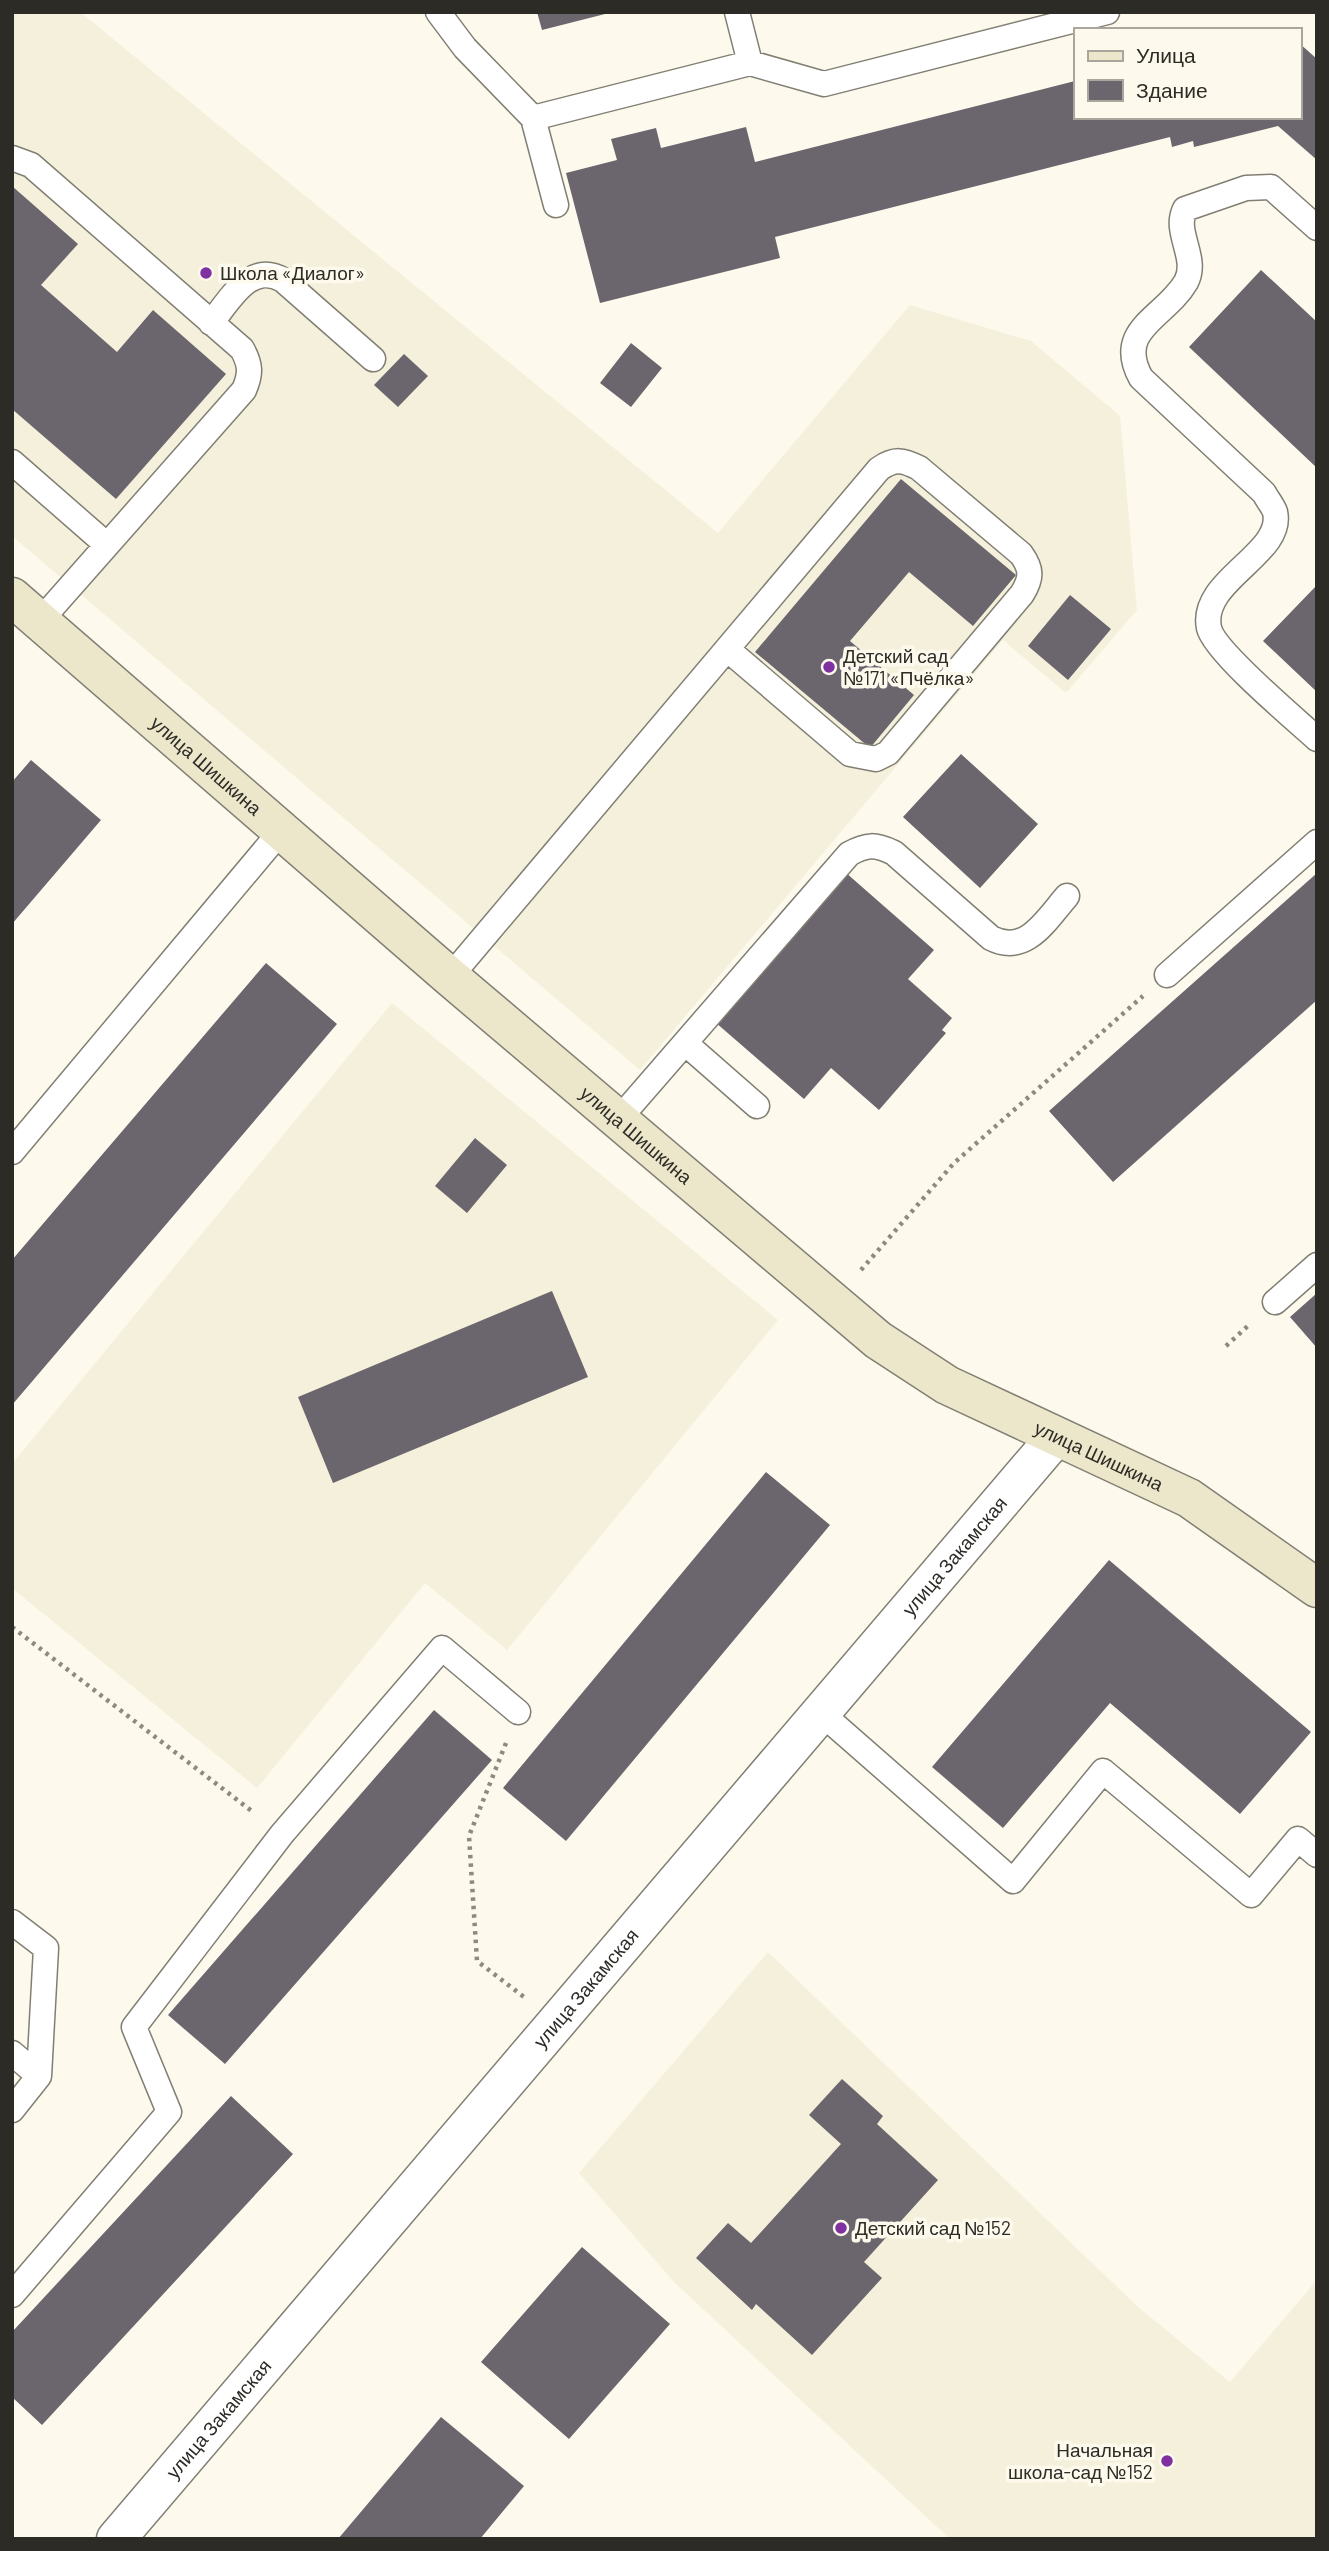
<svg xmlns="http://www.w3.org/2000/svg" width="1329" height="2551" font-family="Barlow,sans-serif">
	<rect width="100%" height="100%" fill="#fdfaed"/>
	<path fill="#f4f0db" d="M12 12H80L718 533 910 305 1031 341 1120 416 1137 610 1066 693 1003 640 640 1070 12 536Z
		M392 1003 778 1320 507 1650 425 1583 257 1788 12 1588V1464Z
		M768 1952 1138 2307 1230 2382 1317 2280V2539H950L675 2283 579 2173Z"/>
	<path fill="#6b656e" d="M537 12H609V13L542 30Z
		M1299 43 1317 59V160L1278 126 1194 147 1193 141 1172 147 1170 137 775 237 780 258 600 303 566 173 617 160 611 139 656 128 661 148 746 127 755 162 1075 81V117H1299Z
		M12 186 78 244 41 285 117 352 153 310 226 374 116 499 12 409Z
		M1261 270 1317 322V468L1189 347Z
		M631 343 662 368 631 407 600 383Z
		M404 354 428 376 398 407 374 385Z
		M901 479 1016 575 973 626 909 572 850 641 914 695 870 748 755 652Z
		M1317 585V692L1263 641Z
		M1070 595 1111 629 1068 680 1028 646Z
		M961 754 1038 824 980 888 903 817Z
		M31 760 101 820 12 924V782Z
		M845 872 934 950 908 979 952 1018 942 1030 946 1033 879 1110 831 1068 804 1099 715 1022Z
		M1317 873V1000L1113 1182 1049 1111Z
		M266 963 337 1024 12 1405V1260Z
		M475 1138 507 1165 467 1213 435 1186Z
		M552 1291 588 1377 333 1483 298 1397Z
		M1317 1293V1348L1290 1317Z
		M766 1472 830 1525 566 1841 503 1788Z
		M1109 1560 1311 1732 1240 1814 1110 1703 1003 1828 932 1767Z
		M434 1710 492 1760 225 2064 168 2015Z
		M842 2079 883 2116 877 2124 938 2180 864 2262 882 2278 812 2355 756 2304 752 2310 696 2258 728 2223 751 2243 841 2144 809 2115Z
		M231 2096 293 2154 42 2425 12 2397V2332Z
		M582 2247 670 2324 569 2439 481 2362Z
		M441 2417 524 2486 480 2539H338Z"/>
	<g fill="none" stroke-linecap="round" stroke-linejoin="round">
		<defs>
			<path id="lane" d="M438 12 465 48 533 118
				M737 12 750 63
				M12 158 31 165 242 349C251 365 251 374 244 390L40 621
				M556 205 533 118 750 63 824 84 1107 12
				M1317 228 1271 187 1246 188 1185 209C1173 232 1199 258 1186 282 1165 318 1114 329 1141 378L1264 493C1267 499 1273 506 1275 512 1285 554 1199 580 1209 628 1214 651 1296 720 1317 739
				M211 323C230 300 250 261 283 280L373 359
				M12 462 107 545
				M1167 975 1317 842
				M450 977 477 945 879 469C895 458 903 460 919 468L1021 554C1032 569 1032 578 1022 594L888 753 876 759 850 754 727 649
				M685 1043 757 1106
				M618 1120 849 854C867 844 875 844 894 853L991 938C1026 956 1046 920 1067 896
				M12 1152 281 831
				M1275 1302 1317 1265
				M820 1712 1013 1881 1103 1771 1251 1895 1298 1839 1317 1855
				M12 1922 46 1948 39 2076 12 2110
				M12 2053 39 2076
				M12 2295 169 2112 134 2027 282 1834 442 1648 518 1712"/>
			<g id="street">
				<path id="s1" d="M116 2539 1055 1438"/>
			</g>
			<g id="secondary">
				<path id="s2" d="M12 597 450 977 878 1340 947 1385 1189 1498 1317 1588"/>
			</g>
		</defs>
		<use href="#lane" stroke="#817f73" stroke-width="27"/>
		<use href="#street" stroke="#817f73" stroke-width="41"/>
		<use href="#secondary" stroke="#817f73" stroke-width="41"/>
		<path stroke="#8c8a81" stroke-width="4.5" stroke-dasharray="3.5 5" stroke-linecap="butt" d="M861 1270 954 1163 1143 996
			M1226 1346 1250 1324
			M12 1627 253 1812
			M506 1743 469 1836 477 1961 524 1997"/>
		<use href="#lane" stroke="#fff" stroke-width="24"/>
		<use href="#street" stroke="#fff" stroke-width="38"/>
		<use href="#secondary" stroke="#ece6cb" stroke-width="38"/>
	</g>
	<g fill="#7f31a2" stroke="#fdfaed" stroke-width="2.5">
		<circle cx="206" cy="273" r="7"/>
		<circle cx="829" cy="667" r="7"/>
		<circle cx="841" cy="2228" r="7"/>
		<circle cx="1167" cy="2461" r="7"/>
	</g>
	<g text-anchor="middle" stroke-width="7" stroke-linejoin="round" paint-order="stroke">
		<g font-size="19" fill="#2c2b26" stroke="#fdfaed" text-anchor="start">
			<text x="220" y="280">Школа «Диалог»</text>
			<text x="843" y="663">Детский сад<tspan x="843" dy="22">№171 «Пчёлка»</tspan></text>
			<text x="855" y="2235">Детский сад №152</text>
			<text x="1153" y="2457" text-anchor="end">Начальная<tspan x="1153" dy="22">школа-сад №152</tspan></text>
		</g>
		<g font-size="19" fill="#2c2b26" stroke="#fdfaed">
			<text dy="7" stroke="none"><textPath href="#s2" startOffset="257">улица Шишкина</textPath></text>
			<text dy="7" stroke="none"><textPath href="#s2" startOffset="824">улица Шишкина</textPath></text>
			<text dy="7" stroke="none"><textPath href="#s2" startOffset="1391">улица Шишкина</textPath></text>
			<text dy="7" stroke="none"><textPath href="#s1" startOffset="1292">улица Закамская</textPath></text>
			<text dy="7" stroke="none"><textPath href="#s1" startOffset="724">улица Закамская</textPath></text>
			<text dy="7" stroke="none"><textPath href="#s1" startOffset="158">улица Закамская</textPath></text>
		</g>
	</g>
	<rect width="1329" height="2551" fill="none" stroke="#2c2b26" stroke-width="28"/>
	<rect x="1074" y="28" width="228" height="91" fill="#fdfaed" stroke="#a9a79d" stroke-width="2"/>
	<rect x="1088" y="51" width="35" height="10" fill="#ece6cb" stroke="#a9a79d" stroke-width="2"/>
	<text x="1136" y="63" font-size="21" fill="#2c2b26">Улица</text>
	<rect x="1088" y="80" width="35" height="21" fill="#6b656e" stroke="#a9a79d" stroke-width="2"/>
	<text x="1136" y="98" font-size="21" fill="#2c2b26">Здание</text>
</svg>
